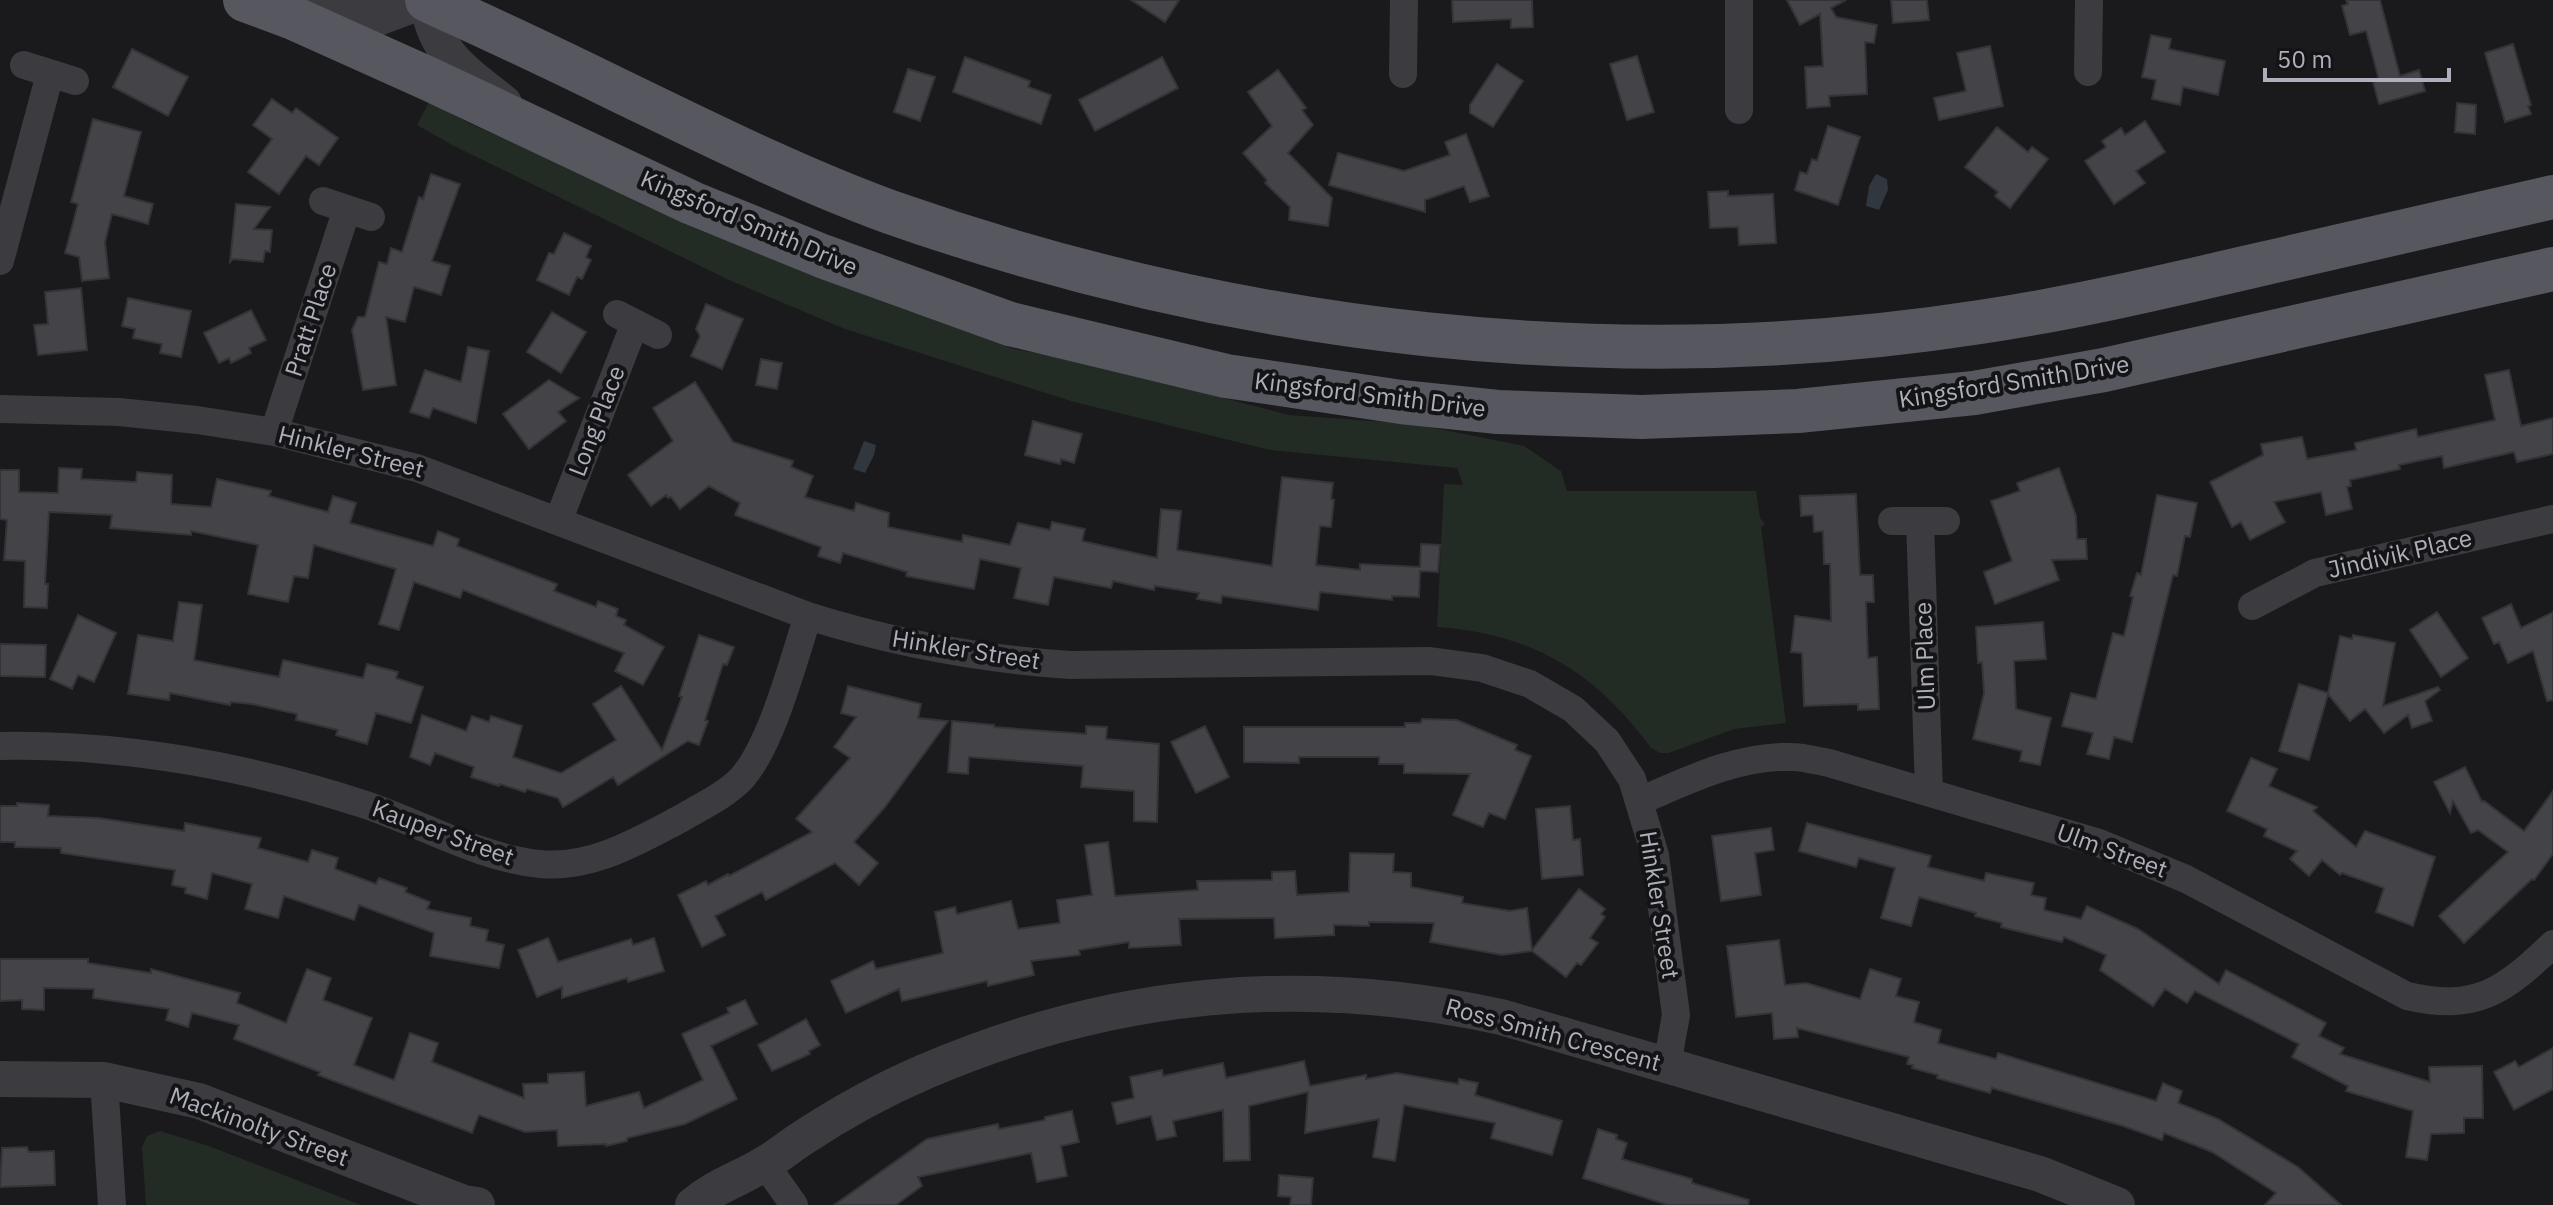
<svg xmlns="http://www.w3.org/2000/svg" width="2553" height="1205" font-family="'IBM Plex Sans',sans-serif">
	<rect width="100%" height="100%" fill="#1a191b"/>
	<path fill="#232b25" d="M429 102 471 124 739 242 1014 349 1081 361 1289 415 1415 424 1524 446 1561 471 1567 491H1756L1760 518 1765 524 1761 527 1786 723 1734 729 1669 753H1660L1651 748C1594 671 1532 634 1437 627L1444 484 1463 485 1457 468 1270 450 1074 402 845 329 729 280 452 145 417 125Z
		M160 1131 209 1146 361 1205H146L142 1147 147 1136Z"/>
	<path fill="#30373f" d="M1876 174 1887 179 1888 190 1879 210 1866 206 1869 186Z
		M864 441 876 445 874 455 865 473 853 469Z"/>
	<path fill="#444448" stroke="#343337" stroke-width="2" d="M1131 0H1179L1165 22Z
		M1452 0H1532L1533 27 1511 28V19L1453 22Z
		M1787 0H1846L1831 8 1836 17 1877 25 1874 43 1865 42 1867 94 1829 96 1830 106 1807 108 1805 67 1823 66 1820 14 1800 25Z
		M1891 0H1927L1929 20 1893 23Z
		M2346 0H2380L2400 76 2419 70 2425 91 2379 104 2373 82 2379 80 2366 31 2350 35 2342 6 2348 4Z
		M2151 35 2171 39 2169 49 2225 61 2218 95 2183 87 2180 105 2152 99 2156 80 2142 77Z
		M2513 44 2531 105 2528 106 2531 114 2505 122 2485 53Z
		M1990 46 2003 106 1939 120 1934 98 1966 91 1957 53Z
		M132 49 188 77 168 116 113 87Z
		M1637 56 1654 112 1627 120 1610 64Z
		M965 57 1030 81 1028 87 1051 95 1041 124 953 92Z
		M1162 57 1178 88 1095 131 1079 100Z
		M1497 64 1523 81 1493 127 1470 113V105Z
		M908 69 935 77 920 121 894 112Z
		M1278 70 1306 108 1302 110 1313 125 1288 153 1332 198 1328 226 1289 220 1290 207 1265 183 1267 180 1243 153 1272 126 1248 92Z
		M272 99 292 113 296 108 338 138 319 165 306 156 279 194 248 172 272 139 253 125Z
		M2457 103 2476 105 2475 134 2455 132Z
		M93 119 141 132 124 196 153 204 148 224 112 214 105 242 109 278 82 281 79 257 65 253 78 204 71 202Z
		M2145 121 2165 152 2136 171 2145 183 2114 204 2085 161 2106 147 2102 141 2121 128 2125 135Z
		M1828 126 1860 137 1838 205 1795 190 1800 172 1807 174 1812 159 1817 161Z
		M1997 127 2028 152 2032 147 2048 159 2010 208 1995 196 1998 192 1965 167Z
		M1466 134 1489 196 1470 202 1464 186 1425 200V212L1329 185 1338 153 1404 171 1450 155 1445 142Z
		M431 174 460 184 432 261 450 266 441 295 414 287 405 322 386 317 396 385 363 390 352 330 358 317H365L379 262 387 264 391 248 402 252 419 197 423 199Z
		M1728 191V196L1773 194 1776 243 1739 245 1738 227 1710 228 1708 192Z
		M236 204 270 207 254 229 272 230 270 252 265 251 263 262 233 259 230 262Z
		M564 233 591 246 586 257 591 260 582 279 577 277 569 295 537 280 549 253 554 254Z
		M81 288 87 350 38 355 34 325 48 324 45 292Z
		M128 298 191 311 181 357 160 353 162 344 133 338 135 329 122 326Z
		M706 304 743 319 722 369 691 356 700 336 696 329Z
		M251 310 266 340 249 348 251 353 231 363 229 358 219 363 204 333Z
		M552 312 586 332 561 373 527 352Z
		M468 347 489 351 476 423 433 408 429 418 410 412 425 370 461 382Z
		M761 359 782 363 777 389 756 385Z
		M2509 370 2521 426 2553 418V454L2517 462 2514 452 2444 468 2442 456 2399 465 2400 469 2350 480 2351 486 2347 487 2352 509 2326 515 2321 492 2274 502 2285 522 2250 540 2241 522 2232 527 2210 482 2263 455 2261 444 2302 437 2307 459 2356 450 2355 443 2416 429 2418 437 2495 420 2485 375Z
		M549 380 579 398 558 412 566 421 529 449 503 414Z
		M695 382 733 442 793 461 791 467 813 476 805 497 854 511 856 503 889 513 888 527 962 542 963 535 1010 545 1018 523 1050 530 1052 522 1085 529 1082 541 1157 558 1161 509 1181 511 1177 550 1272 566 1282 477 1333 483 1331 499 1334 500 1331 527 1320 526 1316 565 1360 570V564L1420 567 1421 544 1440 545 1438 572 1420 571 1419 597 1392 596V600L1320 592 1318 610 1222 596 1221 603 1197 599 1199 593 1155 586 1154 590 1113 581 1111 588 1054 577 1048 605 1014 598 1021 568 980 559 974 589 906 576 907 572 843 553 840 563 818 556 821 547 735 515 740 503 709 486 680 509 671 497 668 498 666 495 651 506 628 475 673 441 653 408Z
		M1033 421 1082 434 1074 463 1061 459 1060 464 1025 455Z
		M59 468 82 469 81 479 136 482 137 472 172 475 171 504 211 507 217 479 271 491 269 496 328 512 333 496 356 503 350 523 433 546 438 531 459 539 457 546 557 584 554 591 596 607 598 601 618 609 616 616 626 620 624 625 664 647 643 685 615 671 624 653 463 590 460 598 414 582 399 630 379 624 396 569 314 545 308 578 294 576 288 602 248 594 258 545 191 531V535L110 528 112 515 49 512 45 584H48L47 608 24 607 25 561 4 560 7 520 0 519V470H19V492L58 493Z
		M2059 468 2076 516 2077 539H2086L2087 559 2052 560 2059 580 1995 604 1984 572 2012 561 1991 501 2020 491 2017 483Z
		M1856 494 1860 575H1873L1874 602H1866L1868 658 1877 657 1879 709 1858 710V704L1804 706 1802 653 1791 652 1795 616 1831 621 1830 564H1824L1823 531 1814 532 1813 515 1801 516 1800 496Z
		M2157 495 2197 503 2190 537 2185 536 2177 576 2173 575 2132 742 2114 737 2109 759 2087 754 2093 733 2062 726 2071 693 2096 699 2113 633 2124 636 2133 597 2130 596 2137 573 2141 575Z
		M179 602 202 605 194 660 279 677 283 660 363 678 367 664 398 672 396 678 423 687 411 723 376 713 367 744 336 735 338 730 296 720 297 714 252 704 231 702 230 705 170 693 169 700 128 694 138 635 173 641Z
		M2511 604 2521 628 2553 612V700L2547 701 2533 651 2508 663 2499 642 2494 644 2482 618Z
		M2437 612 2468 658 2441 677 2410 630Z
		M78 615 116 633 94 682 78 675 72 689 50 679Z
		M2043 622 2046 659 2014 661 2016 709 2051 718 2040 765 2020 761 2022 751 1973 739 1984 693 1982 662 1978 663 1976 627Z
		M699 635 734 647 727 665 723 664 705 720 708 721 699 745 688 741 618 785 613 777 563 807 558 798 527 789 525 792 500 784 499 786 471 777 474 767 435 753 430 765 410 757 422 715 466 731 472 716 489 722 491 716 522 726 513 757 561 773 616 740 593 704 621 686 662 750 682 697 679 696Z
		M2353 635 2395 643 2383 706 2438 687 2440 690 2425 701 2432 721 2412 728 2408 715 2384 733 2365 709 2350 721 2328 694 2309 760 2279 751 2299 684 2328 693 2340 636 2352 639Z
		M0 644 46 645 45 677 0 676Z
		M848 686 921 704 918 718 948 721 885 807 854 842 878 863 859 885 835 863 766 900 762 892 715 916 725 935 702 947 678 895 706 881 708 885 728 874 729 876 812 832 796 819 850 758 834 747 856 717 841 713Z
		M1422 719 1457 720 1517 745 1515 750 1531 756 1505 819 1489 813 1483 827 1453 815 1470 774 1404 773V764H1379V757H1299V763L1244 762V727H1405V723H1421Z
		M952 721 994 725V727L1086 734V726L1107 727 1106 739 1159 744 1157 822 1134 821V791L1081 787 1083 766 969 757 968 774 948 772Z
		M1205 726 1229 777 1196 793 1171 742Z
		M2251 758 2277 769 2269 786 2317 807 2313 811 2356 847 2365 831 2435 857 2413 926 2376 912 2384 888 2342 873 2340 875 2322 860 2309 876 2290 859 2297 851 2264 836 2267 829 2227 811Z
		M2465 767 2482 802 2484 801 2524 831 2553 791V854L2534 880 2532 879 2464 943 2439 916 2508 852 2478 830 2471 833 2453 801 2450 813 2434 782Z
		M17 803 49 805 48 816 99 818 184 831 185 823 261 838 258 848 308 862 312 850 338 858 335 869 376 884 379 878 407 888 405 892 430 902 427 909 471 918 470 926 488 930 486 941 504 945 499 968 430 956 434 933 359 905 354 920 284 896 278 918 245 909 252 884 212 873 207 899 185 893 186 888 172 885 175 870 61 853V848L15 847V842H0V806H17Z
		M1570 806 1573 840 1580 839 1583 875 1542 879 1536 809Z
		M1807 823 1931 856 1928 867 1984 881 1986 873 2034 883 2031 895 2046 898 2044 910 2081 919 2087 906 2138 929 2219 984 2226 970 2326 1023 2319 1036 2344 1048 2340 1054 2430 1082 2429 1067 2482 1066 2483 1118H2464V1133L2431 1134 2427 1160 2406 1157 2413 1111 2346 1091 2348 1086 2292 1057 2299 1044 2195 991 2187 1003 2165 989 2153 1006 2100 970 2106 955 2064 937 2062 942 2001 927 2002 923 1975 916 1976 913 1919 897 1911 926 1881 918 1895 868 1859 858 1856 867 1799 851Z
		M1771 828 1774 850 1755 853 1761 895 1721 901 1712 836Z
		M1108 842 1115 896 1198 890 1197 881 1272 880V872L1295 871 1297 895 1349 892 1350 853 1394 854 1393 872 1411 873V887L1463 897 1462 903 1510 911 1527 908 1532 950 1579 889 1605 909 1601 914 1605 917 1590 938 1598 943 1581 965 1577 963 1566 977 1532 951 1502 955 1430 942 1434 923 1369 922V926L1334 925V935L1275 938 1274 918 1179 919 1181 945 1129 948V942L1079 950 1080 955 1031 961 1034 975 988 986 987 981 902 1001 899 989 846 1013 831 981 873 961 876 969 943 953 935 912 955 907 957 914 1011 901 1018 929 1060 923 1057 900 1092 895 1085 845Z
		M548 938 558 962 631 939 633 945 654 938 664 971 628 982 627 978 562 998V987L537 997 518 950Z
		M1779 940 1785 985 1806 983 1860 999 1870 969 1901 979 1896 996 1919 1002 1914 1022 1941 1030 1938 1043 1996 1059 1998 1053 2156 1101 2163 1083 2182 1091 2178 1103 2218 1119 2298 1167 2341 1205H2265L2276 1193 2212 1152 2164 1133 2162 1140 2123 1126 1992 1088 1990 1093 1937 1078 1938 1075 1912 1068 1913 1065 1907 1064 1909 1057 1797 1028 1798 1037 1774 1039 1772 1013 1736 1017 1727 946Z
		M0 959H88V963L151 973V969L240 993 237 1003 286 1023 307 969 331 978 323 1000 372 1018 354 1065 394 1080 410 1033 438 1043 432 1062 524 1098 523 1084 548 1083V1074L584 1072 586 1106 639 1092 644 1108 703 1080 682 1034 729 1013 727 1008 745 1000 757 1024 711 1046 737 1099 685 1124 627 1138V1141L606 1146V1144L558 1146 557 1130 525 1132 479 1115 472 1133 318 1075 320 1072 234 1039 239 1025 192 1013 188 1027 166 1020 169 1009 93 998 94 989 44 988V1010L22 1009V1000L0 1001Z
		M806 1019 820 1045 809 1051 810 1054 772 1071 758 1045Z
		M2553 1048V1089L2514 1110 2494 1072 2515 1061 2519 1067Z
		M1304 1061 1310 1086 1366 1075V1079L1397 1073 1458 1084 1459 1079 1478 1083 1475 1095 1562 1121 1552 1155 1491 1138 1495 1123 1404 1105 1395 1161 1373 1157 1379 1119 1305 1133 1308 1092 1249 1106 1250 1160 1224 1161 1223 1110 1173 1121 1176 1136 1157 1140 1151 1116 1117 1124 1112 1103 1134 1098 1130 1077 1162 1070 1163 1076 1223 1063 1226 1078Z
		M1072 1111 1079 1142 1061 1146 1067 1176 1037 1182 1031 1153 918 1177 922 1186 896 1205H834L927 1139 998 1124 999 1129 1045 1120V1117Z
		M1598 1129 1617 1135 1616 1139 1627 1143 1622 1159 1692 1179V1183L1749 1200 1748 1205H1668L1583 1178Z
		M27 1147 29 1152 54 1151 55 1185 0 1187 2 1148Z
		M1279 1175 1313 1178 1311 1205H1290L1291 1197 1278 1196Z"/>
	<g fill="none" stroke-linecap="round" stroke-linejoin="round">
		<path stroke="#3b3b40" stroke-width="28" d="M24 65 75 81
			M2088 72 2089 0
			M1403 74 1404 0
			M1739 110V0
			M323 201 371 217
			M0 261 50 74
			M617 314 658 335
			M0 409 119 412 197 420 274 432 417 468 808 616C894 643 980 659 1070 665L1430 661 1482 668 1530 684 1573 709 1607 741 1632 779 1655 855 1676 1015 1667 1065
			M274 432 347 209
			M559 519 635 323
			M1892 521H1946
			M1920 521 1929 792
			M2252 606 2315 573 2553 519
			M0 746C123 744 246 766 363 804 421 823 479 858 540 864 592 869 638 841 682 818 702 806 726 795 742 778 772 744 793 661 808 616
			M1640 801C1688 780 1739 755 1792 757 1804 757 1817 761 1829 763L2099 843 2186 879 2407 996C2476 1012 2504 991 2553 944
			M104 1080 112 1205
			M765 1164 794 1205"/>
		<path stroke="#3b3b40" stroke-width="36" d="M427 0C435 55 464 71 504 103
			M300 17 378 18 426 0
			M0 1079 104 1080 199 1101 464 1203 477 1205
			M693 1205C717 1185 740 1179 766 1163 778 1156 789 1147 801 1139 839 1114 882 1090 924 1072 1112 991 1301 973 1501 1017L2040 1174 2117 1205"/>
		<path stroke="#57585f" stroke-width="44" d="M245 0 291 17 429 79 692 203 822 256 1010 324 1226 376 1401 402 1498 412 1642 417 1798 411 1974 393 2104 370 2553 269
			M427 0C491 29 555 59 618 90 707 133 797 178 890 212 1240 335 1613 379 1980 322 2068 309 2154 289 2240 269 2345 245 2449 221 2553 197"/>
	</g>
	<g text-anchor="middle" stroke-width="8" stroke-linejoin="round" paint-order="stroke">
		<g font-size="24" fill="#adb0ba" stroke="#141416">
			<text transform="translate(749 223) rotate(23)" y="8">Kingsford Smith Drive</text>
			<text transform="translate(311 320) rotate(-72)" y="8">Pratt Place</text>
			<text transform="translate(2014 382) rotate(-9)" y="8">Kingsford Smith Drive</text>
			<text transform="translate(1370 395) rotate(7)" y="8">Kingsford Smith Drive</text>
			<text transform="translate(597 421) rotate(-69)" y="8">Long Place</text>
			<text transform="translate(351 452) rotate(14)" y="8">Hinkler Street</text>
			<text transform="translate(2400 554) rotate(-13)" y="8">Jindivik Place</text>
			<text transform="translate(966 650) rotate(9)" y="8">Hinkler Street</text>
			<text transform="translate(1925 656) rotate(-92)" y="8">Ulm Place</text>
			<text transform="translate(443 833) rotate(20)" y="8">Kauper Street</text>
			<text transform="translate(2112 851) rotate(20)" y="8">Ulm Street</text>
			<text transform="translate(1659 905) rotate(81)" y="8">Hinkler Street</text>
			<text transform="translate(1553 1035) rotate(15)" y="8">Ross Smith Crescent</text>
			<text transform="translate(259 1127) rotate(20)" y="8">Mackinolty Street</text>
		</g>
	</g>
	<path d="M2265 68v12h184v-12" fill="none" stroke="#adb0ba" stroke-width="4"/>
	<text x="2277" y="68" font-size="24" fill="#adb0ba" stroke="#141416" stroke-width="6" paint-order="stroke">50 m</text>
</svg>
